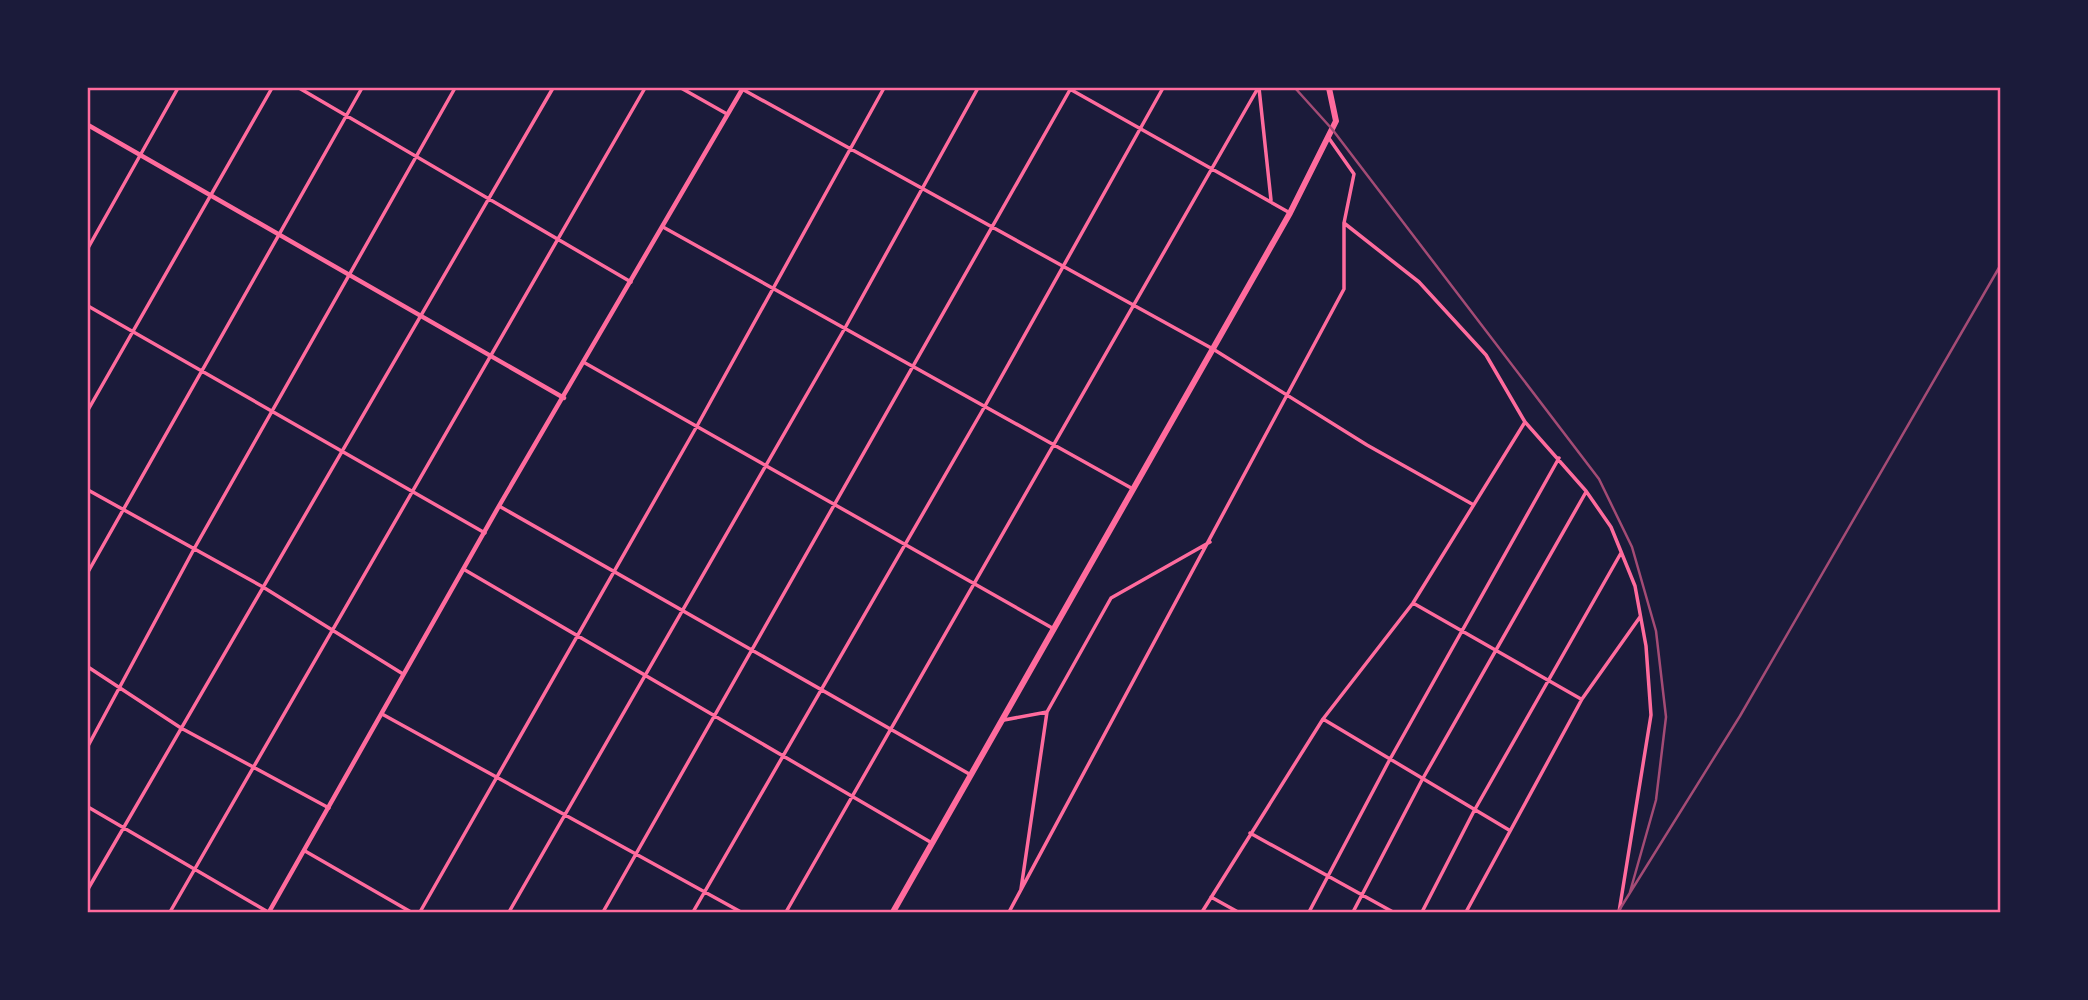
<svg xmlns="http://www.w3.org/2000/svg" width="2088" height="1000" font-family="'Space Grotesk',sans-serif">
	<rect width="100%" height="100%" fill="#1b1b3a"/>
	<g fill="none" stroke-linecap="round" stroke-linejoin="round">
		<path stroke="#ff6b9d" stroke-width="3.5" d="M299 88 631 282
			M681 88 727 114
			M1068 88 1290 213
			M1259 88 1271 200
			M742 89 1213 349 1367 445 1472 504
			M88 90 89 88
			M1344 223 1419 282 1486 355 1525 422 1586 491 1611 527 1635 586 1646 646 1651 715 1619 912
			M663 227 1133 489
			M88 248 178 88
			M88 306 485 533
			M585 363 1054 629
			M88 410 272 88
			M88 490 263 587 403 674
			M499 506 971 775
			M465 570 932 843
			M88 572 362 88
			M1413 603 1581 699
			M88 667 181 728 329 808
			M382 714 741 912
			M1323 719 1509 830
			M1004 720 1047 712
			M88 746 194 549 455 88
			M88 807 268 912
			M1250 833 1393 912
			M305 851 411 912
			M88 889 553 88
			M1021 889 1047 712 1111 598 1210 542
			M1211 897 1238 912
			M170 912 645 88
			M420 912 697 426 884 88
			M509 912 845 328 978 88
			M603 912 1071 88
			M693 912 985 406 1163 88
			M786 912 1258 88
			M1009 912 1344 289V223L1354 174 1328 137
			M1202 912 1323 719 1413 603 1525 422
			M1309 912 1389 761 1559 458
			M1353 912 1422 780 1586 492
			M1422 912 1474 811 1621 553
			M1466 912 1582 699 1640 617"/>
		<path stroke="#ff6b9d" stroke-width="4.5" d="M88 125 564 398
			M269 912 499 506 743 88"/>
		<path stroke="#ff6b9d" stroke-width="6" d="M893 912 1290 213 1336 121 1329 88"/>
		<path stroke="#a44b75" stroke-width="2.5" d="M1295 88 1332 129 1599 479 1632 547 1656 631 1666 717 1656 800 1630 892
			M1618 912 1740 716 2000 266"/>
	</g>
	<rect width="2088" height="1000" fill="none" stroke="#1b1b3a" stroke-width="178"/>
	<rect x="89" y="89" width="1910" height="822" fill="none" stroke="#ff6b9d" stroke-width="2.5"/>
</svg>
